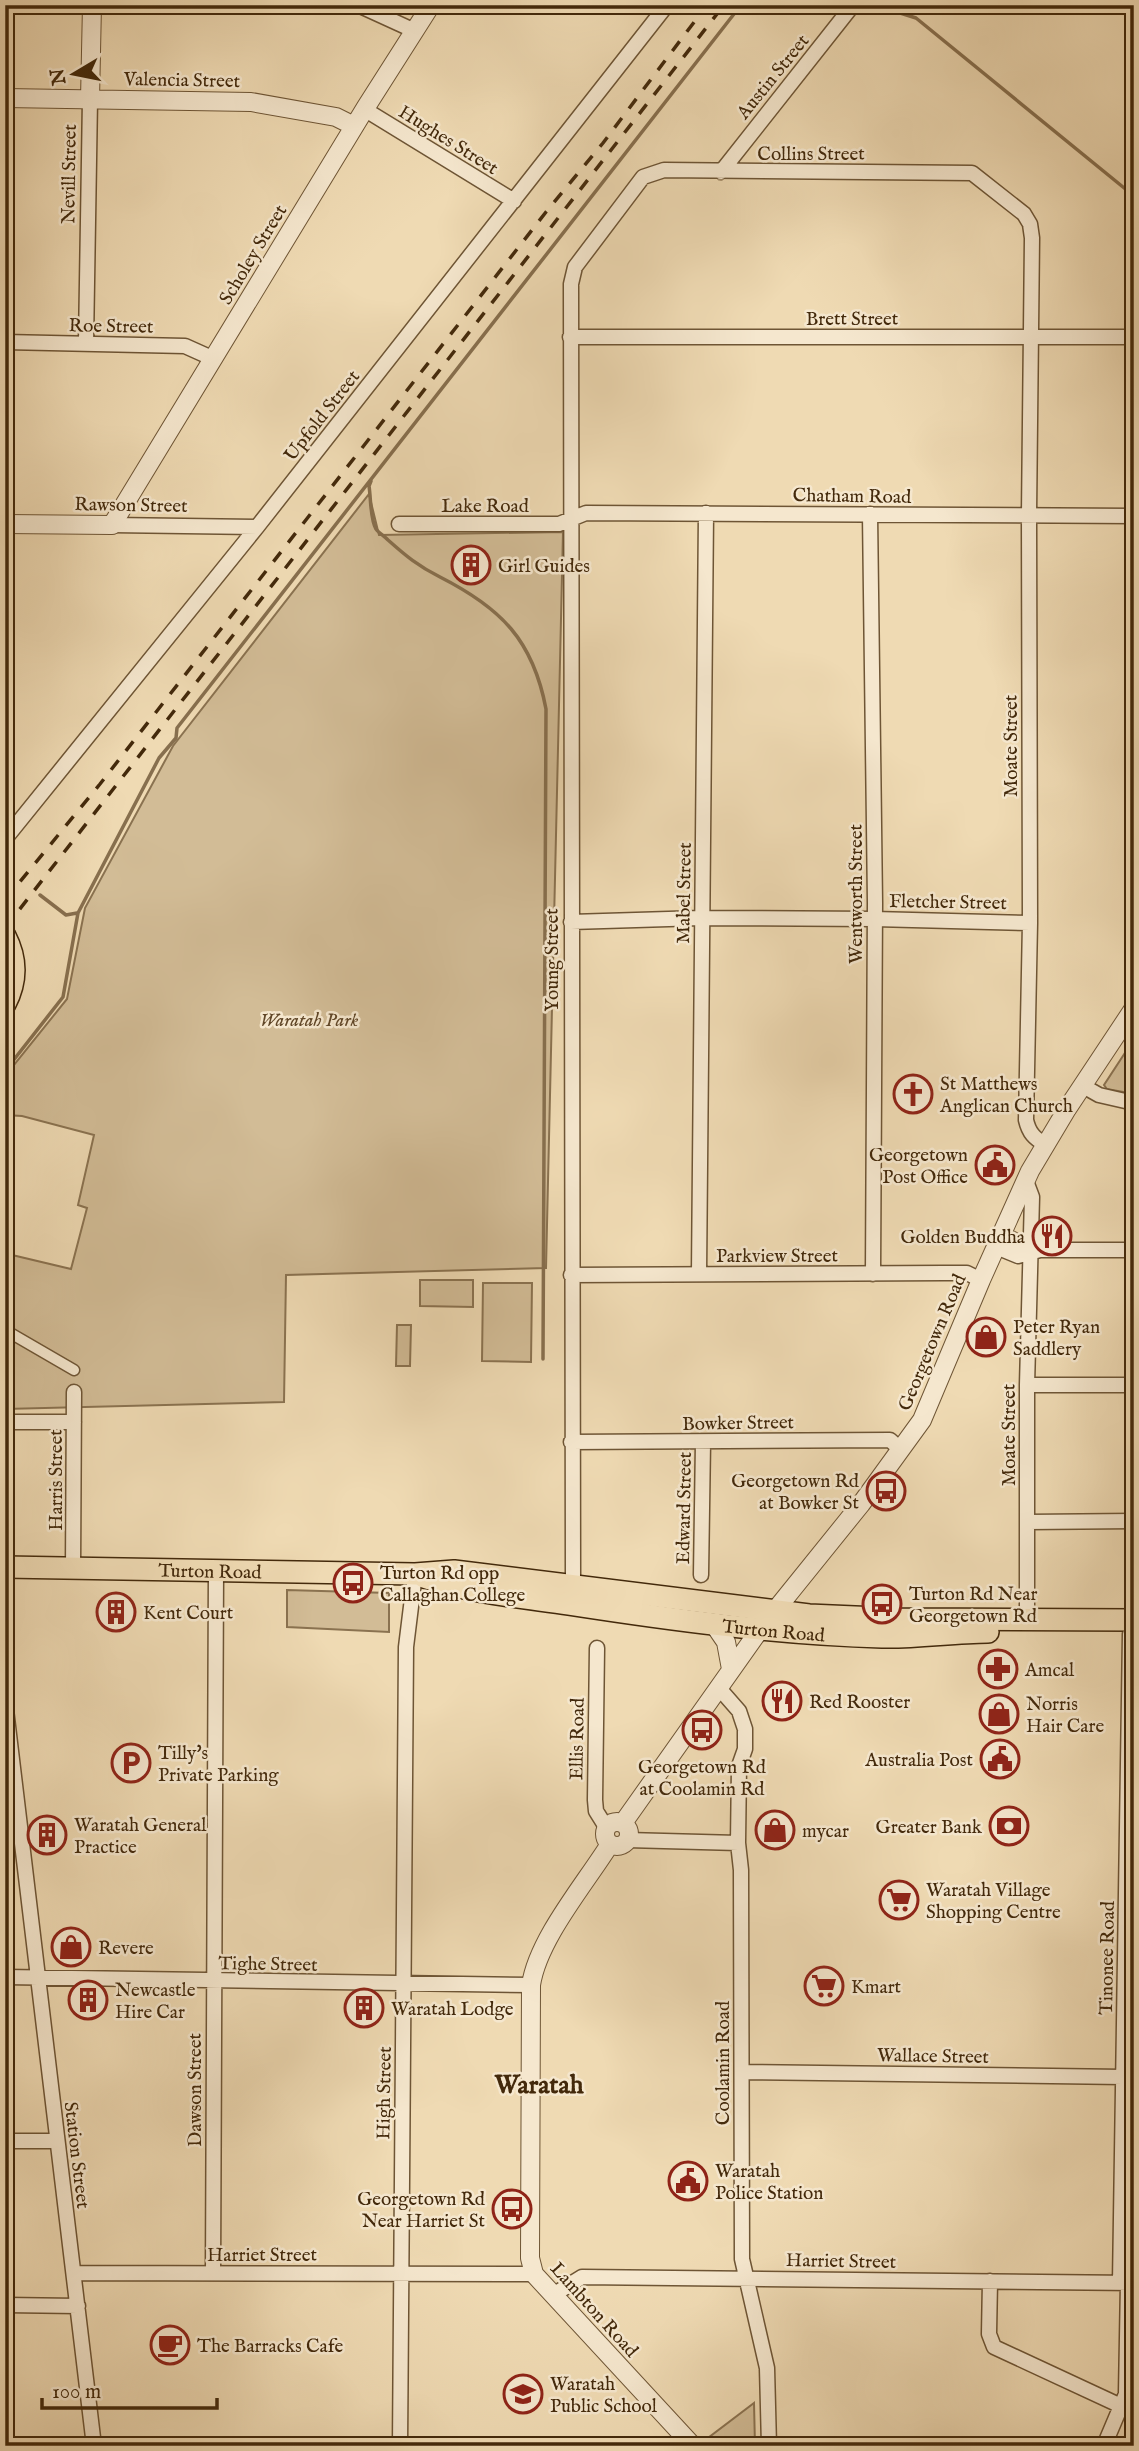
<svg xmlns="http://www.w3.org/2000/svg" width="1139" height="2451" font-family="'IM FELL English',serif">
	<rect width="100%" height="100%" fill="#efdab3"/>
	<filter id="stains"><feTurbulence type="fractalNoise" baseFrequency=".00286" numOctaves="4"/><feColorMatrix values="0 0 0 0 .2 0 0 0 0 .09 0 0 0 0 .02 0 0 0 .5 -.17"/></filter>
	<radialGradient id="worn" r=".72"><stop offset=".6" stop-color="#630" stop-opacity="0"/><stop offset="1" stop-color="#630" stop-opacity=".3"/></radialGradient>
	<path fill="#d2bc96" stroke="#8a7250" stroke-width="2" d="M369 494 379 535 563 532 546 1268 286 1275 284 1402 5 1409V1265L9 1266 12 1255 71 1269 87 1208 78 1205 94 1135 22 1116 5 1115V1076L67 999 85 908 173 746Z
		M1134 1039V1094L1107 1089 1104 1085Z
		M420 1280H473V1307L420 1306Z
		M483 1283H532L531 1362 482 1361Z
		M397 1325H411L410 1366H396Z
		M287 1590 389 1593V1632L287 1627Z
		M754 2403 755 2446H708L704 2441Z"/>
	<g fill="none" stroke-linecap="round" stroke-linejoin="round">
		<path stroke="#876f4e" stroke-width="3.5" d="M875 5 916 18 1134 196
			M371 481 369 486C371 498 370 519 376 529 379 533 384 536 388 540 406 556 418 566 440 577 501 608 533 640 546 709L543 1359
			M5 868 12 873
			M40 895 66 915 77 913
			M5 1071 63 997 78 913 159 758 176 738 177 728 741 5"/>
		<defs>
			<path id="pedestrian" d="M5 1330 74 1370"/>
			<path id="minor" d="M358 5 415 31
				M364 109 514 201
				M721 172 853 5
				M570 337H1134
				M5 342 185 346 214 359
				M86 343 90 99
				M870 514 875 903 873 1274
				M399 524H559L586 513 1134 516
				M112 525 257 527
				M5 839 257 527 663 10 655 5
				M571 922 701 918 874 919 1030 923
				M1083 1086 1099 1095 1134 1103
				M1026 1181 1032 1197 1027 1385V1619
				M1002 1234 1024 1245 1031 1252
				M996 1247 1018 1256 1040 1250H1134
				M699 1274 706 513
				M571 1275 944 1273H967L981 1280
				M1027 1385H1134
				M5 1422H74
				M571 1442 890 1440 901 1450
				M1028 1522 1134 1521
				M73 1568 74 1392
				M701 1575 703 1442
				M573 1584 571 284 575 267 643 177 664 170 972 173 1024 214 1030 224 1032 238 1029 515 1030 923 1026 1120C1029 1133 1034 1138 1046 1145
				M597 1648 595 1800 596 1811 606 1827
				M718 1687 739 1711 745 1729V1749L739 1766 738 1843 741 1870 742 2259 767 2368 769 2446
				M5 1701 94 2446
				M627 1840 738 1843
				M5 1977 531 1985
				M742 2072 1123 2077
				M5 2141H57
				M74 2273 534 2274
				M213 2273 216 1570
				M990 2281 989 2334 994 2347 1134 2412
				M1120 2283 1130 1634
				M553 2295 582 2277 1134 2283
				M5 2305 78 2306
				M400 2446 406 1647 415 1574
				M1104 2446 1126 2394 1128 2282"/>
			<path id="tertiary" d="M5 98 251 102 336 117 354 126
				M90 99 92 5
				M5 524 112 525 366 107 431 5
				M713 1623 726 1642 731 1669
				M605 1834a12 12 0 1 1 24 0a12 12 0 1 1-24 0Z
				M623 1823 761 1628 861 1504 922 1420 981 1280 1030 1171 1067 1109 1134 1008
				M610 1844C585 1884 538 1939 531 1985L530 2258 534 2274 693 2446"/>
			<g id="primary">
				<path d="M5 936C17 959 17 981 5 1004"/>
				<path id="s1" d="M5 1567 415 1574 454 1571 809 1615 901 1619 1134 1620"/>
				<path id="s2" d="M424 1577C470 1593 520 1597 569 1604 673 1620 777 1634 882 1637 917 1638 953 1632 988 1632"/>
			</g>
		</defs>
		<use href="#pedestrian" stroke="#6e5535" stroke-width="13"/>
		<use href="#minor" stroke="#6e5535" stroke-width="17"/>
		<use href="#tertiary" stroke="#6e5535" stroke-width="20"/>
		<use href="#primary" stroke="#43290b" stroke-width="24"/>
		<use href="#pedestrian" stroke="#f5e7ce" stroke-width="10"/>
		<use href="#minor" stroke="#f5e7ce" stroke-width="14"/>
		<use href="#tertiary" stroke="#f5e7ce" stroke-width="18"/>
		<use href="#primary" stroke="#efdab3" stroke-width="21"/>
		<path stroke="#43290b" stroke-width="3.5" stroke-dasharray="12 12" stroke-linecap="butt" d="M5 900 100 784 546 212 603 143 707 5
			M5 928 724 5"/>
	</g>
	<defs>
		<symbol id="building-ring" viewBox="-11 -11 22 22"><circle r="9.5" fill="#f5e7ce" stroke="#8f2418" stroke-width="1.5"/><path d="M-4-6H4V6H1V3H-1V6H-4ZM-2.5-4.3h1.7v1.8h-1.7ZM.8-4.3h1.7v1.8H.8ZM-2.5-1h1.7V.8h-1.7ZM.8-1h1.7V.8H.8Z" fill="#8f2418"/></symbol>
		<symbol id="church-ring" viewBox="-11 -11 22 22"><circle r="9.5" fill="#f5e7ce" stroke="#8f2418" stroke-width="1.5"/><path d="M-1.2-6h2.4v3.5h3.3v2.4h-3.3V6h-2.4V-.1h-3.3v-2.4h3.3Z" fill="#8f2418"/></symbol>
		<symbol id="civic-ring" viewBox="-11 -11 22 22"><circle r="9.5" fill="#f5e7ce" stroke="#8f2418" stroke-width="1.5"/><path d="M-.6-6.5H3V-4.5H.6V-3L4-1V1h2V6H-6V1h2V-1L-.6-3ZM-1.2 2.5V6h2.4V2.5Z" fill="#8f2418"/></symbol>
		<symbol id="restaurant-ring" viewBox="-11 -11 22 22"><circle r="9.5" fill="#f5e7ce" stroke="#8f2418" stroke-width="1.5"/><path d="M-5-6h1v4h1v-4h1v4h1v-4h1v5L-1.5 .5V6h-2V.5L-5-1ZM5-6V6H3V1.5H1.5Q1.5-4 5-6Z" fill="#8f2418"/></symbol>
		<symbol id="shop-ring" viewBox="-11 -11 22 22"><circle r="9.5" fill="#f5e7ce" stroke="#8f2418" stroke-width="1.5"/><path d="M-5-2.5h2.3a2.7 3.5 0 0 1 5.4 0H5L5.5 6h-11ZM-1.5-2.5h3a1.5 2.3 0 0 0-3 0Z" fill="#8f2418"/></symbol>
		<symbol id="bus-ring" viewBox="-11 -11 22 22"><circle r="9.5" fill="#f5e7ce" stroke="#8f2418" stroke-width="1.5"/><path d="M-5-6H5V4H4V6H2V4H-2V6H-4V4H-5ZM-3.5-4V0h7V-4ZM-3.5 1.2v1.5H-2V1.2ZM2 1.2v1.5H3.5V1.2Z" fill="#8f2418"/></symbol>
		<symbol id="pharmacy-ring" viewBox="-11 -11 22 22"><circle r="9.5" fill="#f5e7ce" stroke="#8f2418" stroke-width="1.5"/><path d="M-2-6h4v4h4v4h-4v4h-4v-4h-4v-4h4Z" fill="#8f2418"/></symbol>
		<symbol id="parking-ring" viewBox="-11 -11 22 22"><circle r="9.5" fill="#f5e7ce" stroke="#8f2418" stroke-width="1.5"/><path d="M-3.5-5.5H1a3.5 3.5 0 0 1 0 7H-1V5.5H-3.5ZM-1-3.4V-.6H.8a1.4 1.4 0 0 0 0-2.8Z" fill="#8f2418"/></symbol>
		<symbol id="bank-ring" viewBox="-11 -11 22 22"><circle r="9.5" fill="#f5e7ce" stroke="#8f2418" stroke-width="1.5"/><path d="M-6-4H6V4H-6ZM0-2.3a2.3 2.3 0 1 0 0 4.6a2.3 2.3 0 1 0 0-4.6Z" fill="#8f2418"/></symbol>
		<symbol id="supermarket-ring" viewBox="-11 -11 22 22"><circle r="9.5" fill="#f5e7ce" stroke="#8f2418" stroke-width="1.5"/><path d="M-6-5.5h2.5l.6 2H6L4.5 2H-2.5L-4.4-4H-6ZM-1.5 3.2a1.3 1.3 0 1 0 .1 0ZM3 3.2a1.3 1.3 0 1 0 .1 0Z" fill="#8f2418"/></symbol>
		<symbol id="cafe-ring" viewBox="-11 -11 22 22"><circle r="9.5" fill="#f5e7ce" stroke="#8f2418" stroke-width="1.5"/><path d="M-5.5-4.5H6V0H3Q3 3.5 0 3.5H-2.5Q-5.5 3.5-5.5 0ZM3-3.2v2h1.7v-2ZM-6 4.5H4V6H-6Z" fill="#8f2418"/></symbol>
		<symbol id="school-ring" viewBox="-11 -11 22 22"><circle r="9.5" fill="#f5e7ce" stroke="#8f2418" stroke-width="1.5"/><path d="M0-5L7-2L0 1L-7-2ZM-4 1L0 2.5L4 1V4Q0 6-4 4Z" fill="#8f2418"/></symbol>
	</defs>
	<g fill-rule="evenodd">
		<use href="#building-ring" x="449" y="543" width="44" height="44"/>
		<use href="#church-ring" x="891" y="1072" width="44" height="44"/>
		<use href="#civic-ring" x="973" y="1143" width="44" height="44"/>
		<use href="#restaurant-ring" x="1030" y="1214" width="44" height="44"/>
		<use href="#shop-ring" x="964" y="1315" width="44" height="44"/>
		<use href="#bus-ring" x="864" y="1469" width="44" height="44"/>
		<use href="#bus-ring" x="331" y="1561" width="44" height="44"/>
		<use href="#bus-ring" x="860" y="1582" width="44" height="44"/>
		<use href="#building-ring" x="94" y="1590" width="44" height="44"/>
		<use href="#pharmacy-ring" x="976" y="1647" width="44" height="44"/>
		<use href="#restaurant-ring" x="760" y="1679" width="44" height="44"/>
		<use href="#shop-ring" x="977" y="1692" width="44" height="44"/>
		<use href="#bus-ring" x="680" y="1708" width="44" height="44"/>
		<use href="#civic-ring" x="978" y="1737" width="44" height="44"/>
		<use href="#parking-ring" x="109" y="1741" width="44" height="44"/>
		<use href="#bank-ring" x="987" y="1804" width="44" height="44"/>
		<use href="#shop-ring" x="753" y="1808" width="44" height="44"/>
		<use href="#building-ring" x="25" y="1813" width="44" height="44"/>
		<use href="#supermarket-ring" x="877" y="1878" width="44" height="44"/>
		<use href="#shop-ring" x="49" y="1925" width="44" height="44"/>
		<use href="#supermarket-ring" x="802" y="1964" width="44" height="44"/>
		<use href="#building-ring" x="66" y="1978" width="44" height="44"/>
		<use href="#building-ring" x="342" y="1986" width="44" height="44"/>
		<use href="#civic-ring" x="666" y="2159" width="44" height="44"/>
		<use href="#bus-ring" x="490" y="2187" width="44" height="44"/>
		<use href="#cafe-ring" x="148" y="2323" width="44" height="44"/>
		<use href="#school-ring" x="501" y="2372" width="44" height="44"/>
	</g>
	<g text-anchor="middle" stroke-width="5" stroke-linejoin="round" paint-order="stroke">
		<g font-size="19" fill="#43290b" stroke="#f5e7ce">
			<text transform="translate(772 76) rotate(-51)" y="7">Austin Street</text>
			<text transform="translate(182 79) rotate(1)" y="7">Valencia Street</text>
			<text transform="translate(449 139) rotate(32)" y="7">Hughes Street</text>
			<text x="811" y="160">Collins Street</text>
			<text transform="translate(68 174) rotate(-89)" y="7">Nevill Street</text>
			<text transform="translate(252 254) rotate(-59)" y="7">Scholey Street</text>
			<text x="852" y="325">Brett Street</text>
			<text transform="translate(111 325) rotate(1)" y="7">Roe Street</text>
			<text transform="translate(321 415) rotate(-52)" y="7">Upfold Street</text>
			<text transform="translate(852 495) rotate(1)" y="7">Chatham Road</text>
			<text transform="translate(131 504) rotate(1)" y="7">Rawson Street</text>
			<text x="485" y="512">Lake Road</text>
			<text transform="translate(1010 746) rotate(-90)" y="7">Moate Street</text>
			<text transform="translate(683 893) rotate(-89)" y="7">Mabel Street</text>
			<text transform="translate(855 894) rotate(-90)" y="7">Wentworth Street</text>
			<text transform="translate(948 901) rotate(1)" y="7">Fletcher Street</text>
			<text transform="translate(551 960) rotate(-90)" y="7">Young Street</text>
			<text x="777" y="1262">Parkview Street</text>
			<text transform="translate(931 1342) rotate(-67)" y="7">Georgetown Road</text>
			<text transform="translate(738 1422) rotate(-1)" y="7">Bowker Street</text>
			<text transform="translate(1008 1435) rotate(-90)" y="7">Moate Street</text>
			<text transform="translate(55 1480) rotate(-90)" y="7">Harris Street</text>
			<text transform="translate(683 1508) rotate(-89)" y="7">Edward Street</text>
			<text dy="7" stroke="none"><textPath href="#s1" startOffset="205">Turton Road</textPath></text>
			<text dy="7" stroke="none"><textPath href="#s2" startOffset="354">Turton Road</textPath></text>
			<text transform="translate(576 1739) rotate(-89)" y="7">Ellis Road</text>
			<text transform="translate(1106 1958) rotate(-89)" y="7">Tinonee Road</text>
			<text transform="translate(268 1963) rotate(1)" y="7">Tighe Street</text>
			<text transform="translate(933 2055) rotate(1)" y="7">Wallace Street</text>
			<text transform="translate(722 2063) rotate(-90)" y="7">Coolamin Road</text>
			<text transform="translate(194 2090) rotate(-90)" y="7">Dawson Street</text>
			<text transform="translate(383 2093) rotate(-89)" y="7">High Street</text>
			<text transform="translate(78 2155) rotate(83)" y="7">Station Street</text>
			<text x="262" y="2261">Harriet Street</text>
			<text transform="translate(841 2260) rotate(1)" y="7">Harriet Street</text>
			<text transform="translate(595 2309) rotate(48)" y="7">Lambton Road</text>
		</g>
		<g font-size="19" fill="#43290b" stroke="#f5e7ce" text-anchor="start">
			<text x="498" y="572">Girl Guides</text>
			<text x="940" y="1090">St Matthews<tspan x="940" dy="22">Anglican Church</tspan></text>
			<text x="968" y="1161" text-anchor="end">Georgetown<tspan x="968" dy="22">Post Office</tspan></text>
			<text x="1025" y="1243" text-anchor="end">Golden Buddha</text>
			<text x="1013" y="1333">Peter Ryan<tspan x="1013" dy="22">Saddlery</tspan></text>
			<text x="859" y="1487" text-anchor="end">Georgetown Rd<tspan x="859" dy="22">at Bowker St</tspan></text>
			<text x="380" y="1579">Turton Rd opp<tspan x="380" dy="22">Callaghan College</tspan></text>
			<text x="909" y="1600">Turton Rd Near<tspan x="909" dy="22">Georgetown Rd</tspan></text>
			<text x="143" y="1619">Kent Court</text>
			<text x="1025" y="1676">Amcal</text>
			<text x="809" y="1708">Red Rooster</text>
			<text x="1026" y="1710">Norris<tspan x="1026" dy="22">Hair Care</tspan></text>
			<text x="158" y="1759">Tilly's<tspan x="158" dy="22">Private Parking</tspan></text>
			<text x="973" y="1766" text-anchor="end">Australia Post</text>
			<text x="702" y="1773" text-anchor="middle">Georgetown Rd<tspan x="702" dy="22">at Coolamin Rd</tspan></text>
			<text x="74" y="1831">Waratah General<tspan x="74" dy="22">Practice</tspan></text>
			<text x="982" y="1833" text-anchor="end">Greater Bank</text>
			<text x="802" y="1837">mycar</text>
			<text x="926" y="1896">Waratah Village<tspan x="926" dy="22">Shopping Centre</tspan></text>
			<text x="98" y="1954">Revere</text>
			<text x="851" y="1993">Kmart</text>
			<text x="115" y="1996">Newcastle<tspan x="115" dy="22">Hire Car</tspan></text>
			<text x="391" y="2015">Waratah Lodge</text>
			<text x="715" y="2177">Waratah<tspan x="715" dy="22">Police Station</tspan></text>
			<text x="485" y="2205" text-anchor="end">Georgetown Rd<tspan x="485" dy="22">Near Harriet St</tspan></text>
			<text x="197" y="2352">The Barracks Cafe</text>
			<text x="550" y="2390">Waratah<tspan x="550" dy="22">Public School</tspan></text>
		</g>
		<g font-size="19" font-style="italic" fill="#604627" stroke="#f5e7ce">
			<text x="309" y="1026">Waratah Park</text>
		</g>
		<g font-size="26" font-weight="bold" fill="#43290b" stroke="#f5e7ce">
			<text x="539" y="2093">Waratah</text>
		</g>
	</g>
	<rect width="1139" height="2451" fill="none" stroke="#efdab3" stroke-width="28"/>
	<rect x="7" y="7" width="1125" height="2437" fill="none" stroke="#43290b" stroke-width="3.5"/>
	<rect x="14" y="14" width="1111" height="2423" fill="none" stroke="#43290b" stroke-width="2"/>
	<g transform="translate(74 74) rotate(260)" stroke="#f5e7ce" stroke-width="5" paint-order="stroke">
	<path d="M0-5L12 26L0 18L-12 26Z" fill="#43290b"/>
	<text y="-10" font-size="19" font-weight="bold" text-anchor="middle" fill="#43290b">N</text>
	</g>
	<path d="M42 2398v10h175v-10" fill="none" stroke="#43290b" stroke-width="3.5"/>
	<text x="52" y="2398" font-size="21" fill="#43290b" stroke="#f5e7ce" stroke-width="5" paint-order="stroke">100 m</text>
	<rect width="100%" height="100%" filter="url(#stains)"/>
	<rect width="100%" height="100%" fill="url(#worn)"/>
</svg>
